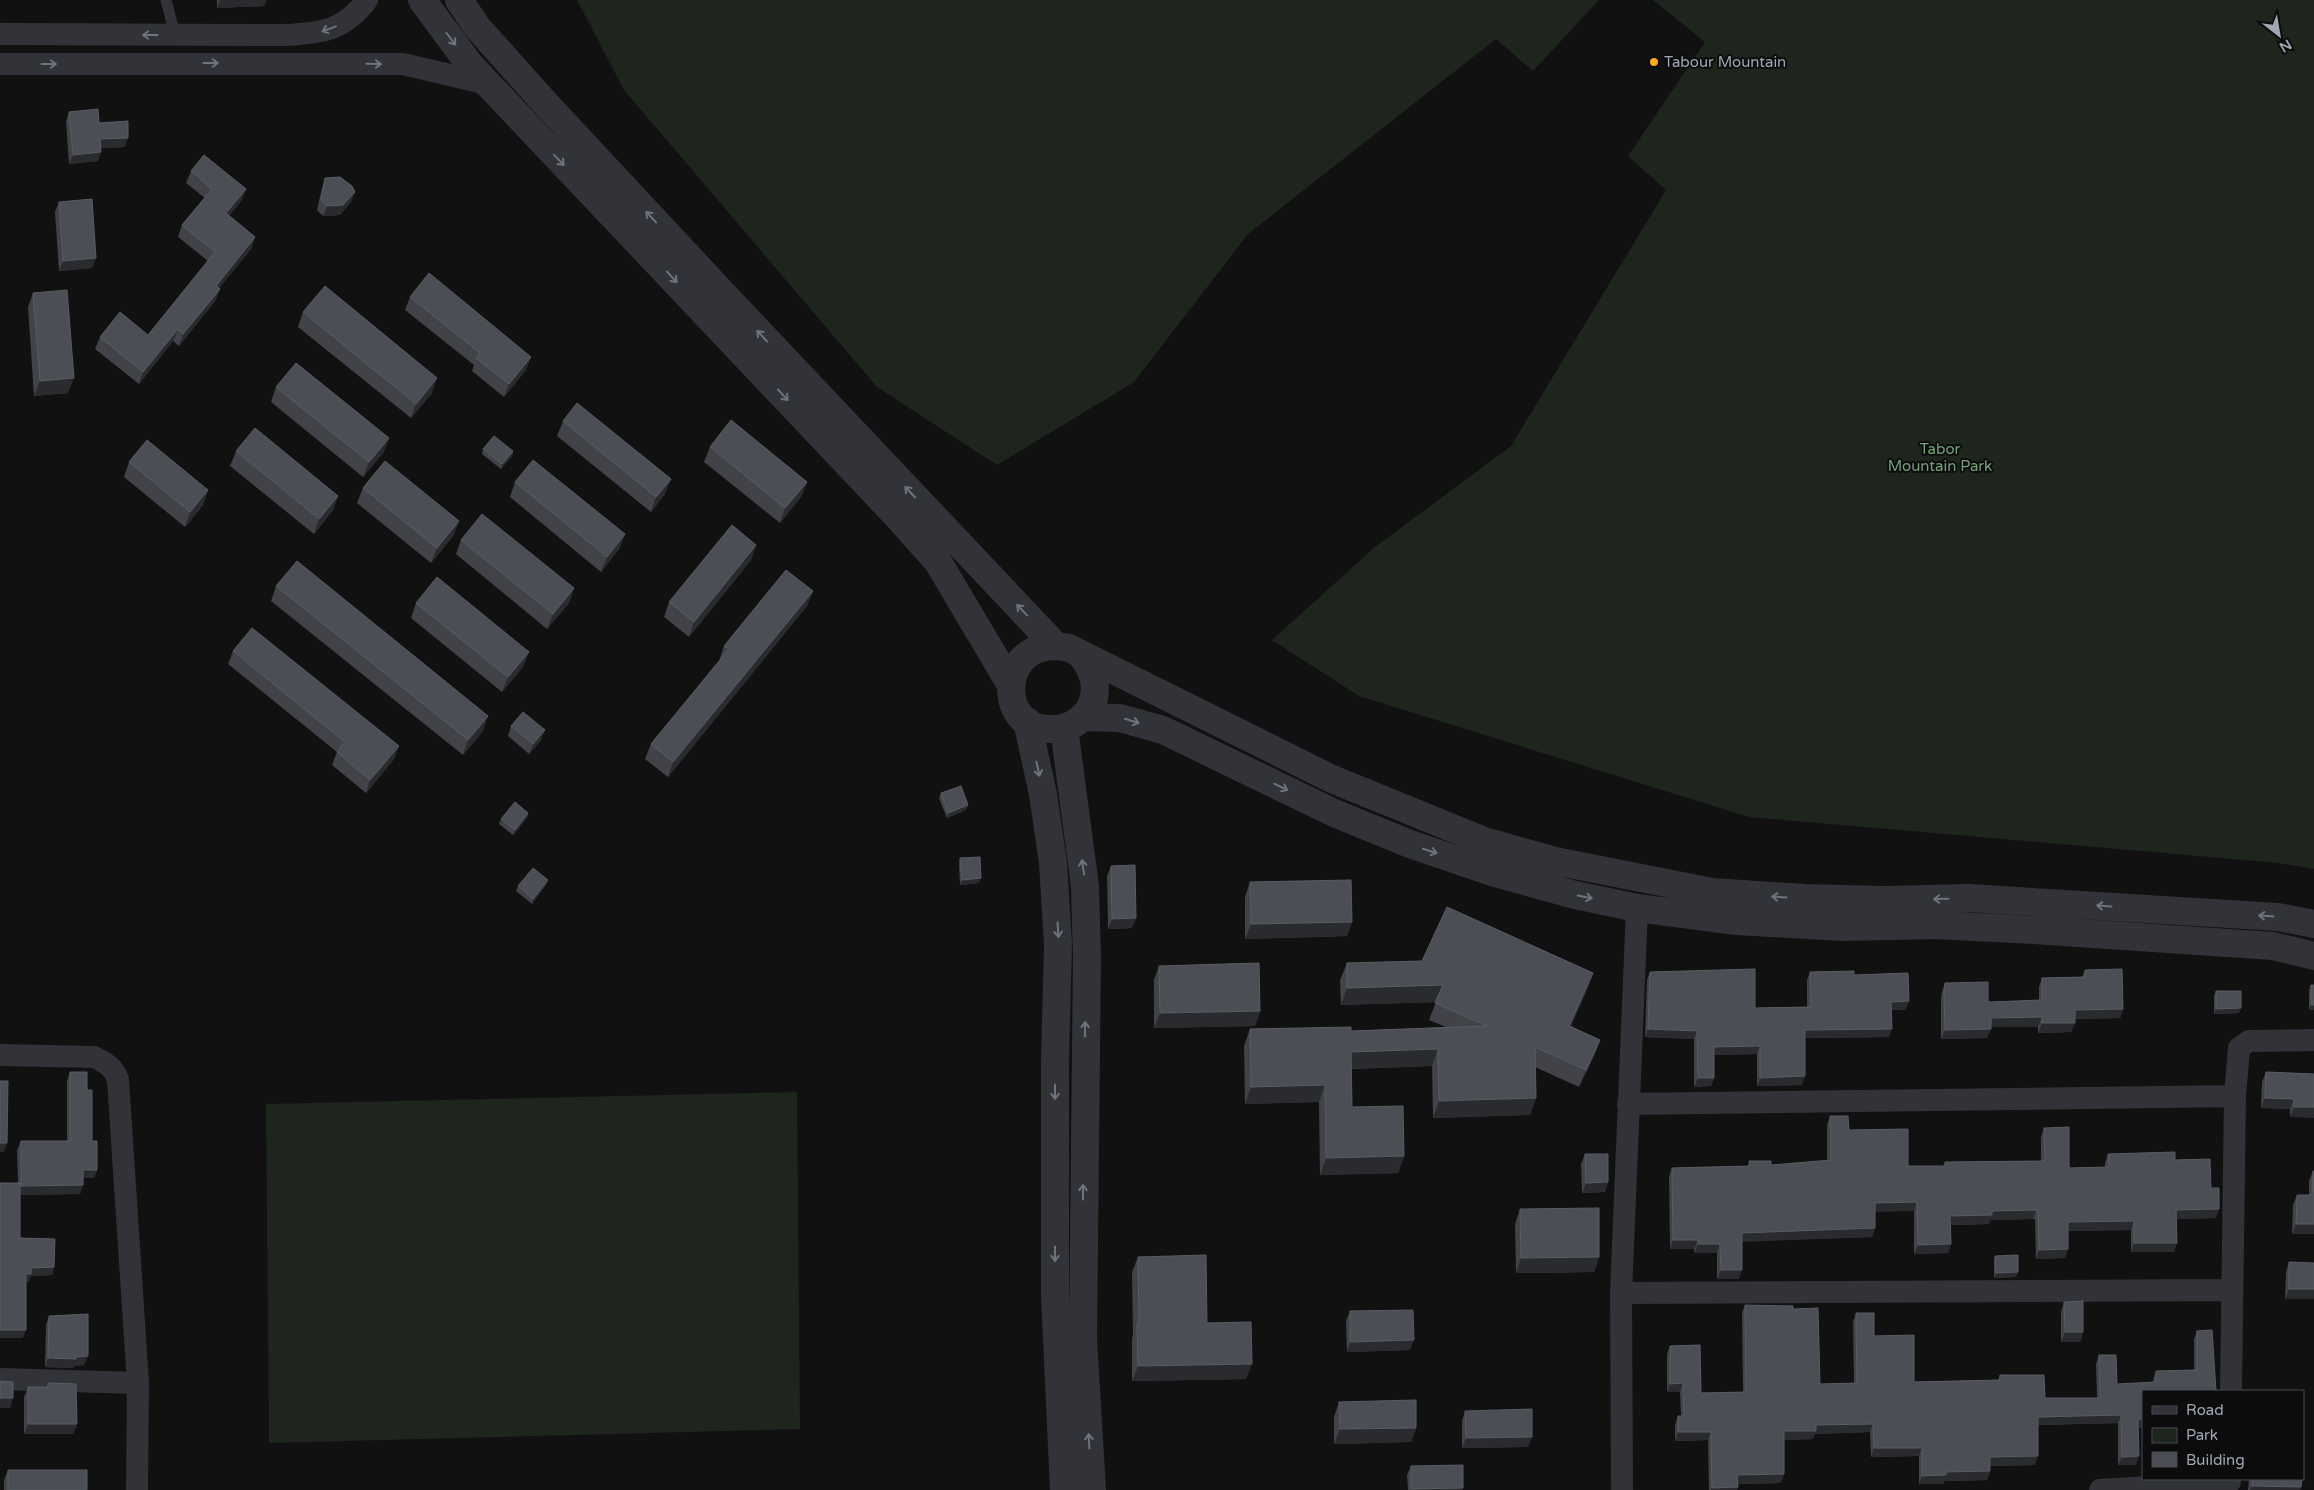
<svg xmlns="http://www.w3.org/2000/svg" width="2314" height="1490" font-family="'Varela Round',sans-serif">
	<rect width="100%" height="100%" fill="#111112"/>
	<path fill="#1d251d" d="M577 0H1599L1533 71 1496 39 1248 234 1134 382 997 465 877 387 624 90Z
		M1653 0H2314V869L2278 863 1749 817 1359 696 1272 640 1375 547 1511 446 1666 190 1628 156 1705 42Z
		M797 1092 800 1429 269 1443 266 1104Z"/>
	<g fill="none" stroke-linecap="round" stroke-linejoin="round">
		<path stroke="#313338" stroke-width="11" d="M166 0 175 35"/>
		<path stroke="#313338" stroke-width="22" d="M0 34 287 35C323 33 344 30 367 0
			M0 64H403L488 84
			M0 1055 94 1057C106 1063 114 1067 118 1080L138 1383 137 1490
			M1628 1104 2235 1096
			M1621 1293 2232 1290
			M0 1379 138 1383
			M2231 1391 2235 1096 2239 1048 2249 1041 2314 1040
			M1622 1490 1621 1293 1637 908
			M2100 1490 2230 1482"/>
		<path stroke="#313338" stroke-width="28" d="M422 0 470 65 897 516 938 562 1011 685
			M459 0 477 27 547 105 725 296 1055 645
			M1081 655C1098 675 1102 703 1078 721 1069 728 1060 729 1049 729 993 729 999 632 1069 648L1332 779 1484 841 1555 861 1712 892 1803 898 1885 900 1968 898 2278 917 2314 924
			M1084 717 1120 718 1163 730 1334 813 1410 844 1492 872 1575 895 1637 908 1737 921 1842 927 1936 925 2034 930 2273 946 2314 956
			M1027 721 1043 794 1053 863 1058 944 1055 1061V1295L1064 1490
			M1064 728 1085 886 1087 956 1083 1339 1092 1490"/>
	</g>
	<path fill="#414349" d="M217 0H266L264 6 217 8Z
		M69 112 99 123 125 147 101 148 98 161 69 164 66 121Z
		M191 171 246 189 241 201 229 216 255 237 251 249 219 288 220 289 215 301 179 346 173 341 139 384 95 349 100 337 148 335 208 261 178 237 182 225 205 198 186 183Z
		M325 178 351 202 340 215 323 216 317 210 322 188Z
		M59 202 92 268 59 271 55 212Z
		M33 293 68 393 34 396 28 307Z
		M410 297 526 370 504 397 472 371 474 365 405 310Z
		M303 312 432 393 411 418 298 327Z
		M276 387 389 438 383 453 363 477 271 402Z
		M563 421 665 494 651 512 557 436Z
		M710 447 807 482 801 497 780 523 704 462Z
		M483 449 513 451 512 456 501 469 482 454Z
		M236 451 338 496 333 510 314 534 230 466Z
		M129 462 208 490 203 505 185 527 124 477Z
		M515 482 625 534 619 549 601 572 510 497Z
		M363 488 459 521 453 536 431 563 357 503Z
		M461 540 574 588 569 603 547 629 456 554Z
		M756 545 751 560 689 637 664 617 669 602Z
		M276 586 483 731 463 755 271 601Z
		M813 591 807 606 668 777 645 759 651 744 719 661 724 646Z
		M416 603 523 667 502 692 411 618Z
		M233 651 394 759 366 793 332 765 337 752 228 664Z
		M511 726 541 740 529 754 508 736Z
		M941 793 968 805 966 810 947 818 939 798Z
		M528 813 527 818 513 835 499 824 501 819Z
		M960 858 979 883 960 885 959 863Z
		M1111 866 1132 928 1108 929 1107 876Z
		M1250 882 1352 922 1347 936 1245 939V897Z
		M546 885 532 904 516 891 518 886Z
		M1347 963 1587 990 1571 1026 1600 1040 1594 1056 1579 1087 1535 1067 1536 1098 1530 1115 1433 1118 1432 1066 1351 1069 1352 1107 1404 1156 1398 1173 1320 1175 1319 1102 1245 1104 1244 1046 1250 1029 1351 1031 1446 1027 1429 1020 1436 1002 1341 1005 1340 980Z
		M1159 966 1260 1011 1255 1026 1154 1028V980Z
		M2085 970 2123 1009 2120 1018 2075 1019 2071 1032 2038 1033V1027H1991L1987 1038 1941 1039V999L1942 992 1945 983 1990 1002 2039 1001V987L2042 978 2082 977Z
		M1650 972 1755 1008 1807 1007V980L1810 972 1854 975 1909 1001 1905 1010H1891L1889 1037 1805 1038 1802 1085 1757 1086V1054L1714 1055V1078L1711 1086 1694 1087V1039L1645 1037 1647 980Z
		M2311 985H2314V1010H2309V990Z
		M2216 991 2239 1013 2214 1014V996Z
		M70 1072 87 1090 92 1141 97 1170 94 1178H83L80 1194 20 1195V1238L54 1267 52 1275 31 1276 28 1282H26L23 1338H0V1183H18L17 1150 21 1141H67V1081Z
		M2266 1072 2314 1074 2290 1117V1109L2261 1108 2262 1082Z
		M1830 1116 1849 1130 1908 1166H1943L1945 1162 2041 1161V1137L2044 1128 2069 1168 2105 1167V1163L2108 1154 2175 1160 2211 1188 2216 1218 2177 1219 2174 1252H2131V1230L2068 1231V1249L2065 1258 2036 1259 2035 1219 1990 1220 1989 1224 1951 1225V1244L1948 1253 1914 1254V1211H1875V1228L1872 1237 1742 1241 1739 1279H1717V1253H1694V1249H1670L1669 1177 1672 1168 1748 1166 1749 1161 1771 1165 1827 1161V1125Z
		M1585 1154 1608 1182 1605 1192 1582 1193 1581 1164Z
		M2313 1171 2314 1234H2292L2293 1205 2297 1195H2309V1181Z
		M1520 1209 1599 1257 1594 1272 1516 1273 1515 1224Z
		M1995 1256 2018 1272 2016 1277 1994 1278V1261Z
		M1138 1257 1207 1323 1246 1379 1132 1381V1339L1133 1335 1132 1272Z
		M2289 1262 2314 1263 2285 1299 2286 1272Z
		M2064 1302 2083 1332 2080 1342H2061V1312Z
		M1745 1305 1793 1309 1820 1384 1854 1383 1853 1322 1856 1313 1914 1382 1998 1380 2000 1375 2045 1398H2097L2096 1364 2099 1355 2117 1384 2153 1382V1379L2156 1371 2194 1370V1339L2197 1331 2216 1391 2143 1428H2138L2136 1465H2118V1423L2038 1425 2035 1465 1990 1466V1471L1987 1480 1944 1481 1943 1484H1919V1456L1871 1457 1870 1432 1815 1434 1813 1439 1784 1440 1781 1483 1738 1484 1737 1490H1709L1708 1440 1675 1441V1425L1678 1416H1681L1680 1392H1667V1354L1670 1346 1701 1393 1743 1392 1742 1313Z
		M1350 1311 1410 1350 1347 1352 1346 1321Z
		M49 1316 84 1365 74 1366 73 1368 45 1367 46 1325Z
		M48 1383 77 1424 73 1434H24V1397L28 1387H47Z
		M1339 1402 1416 1428 1411 1442 1334 1444V1417Z
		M1465 1411 1528 1447 1462 1448V1421Z
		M1411 1466 1463 1488V1490H1408L1407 1475Z
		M8 1470 87 1490H4V1480Z
		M2249 1479H2302L2301 1487 2300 1490H2248Z"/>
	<path fill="#2a2b2e" d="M220 0H266L264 6 217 8Z
		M128 138 125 147 97 148 100 139Z
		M101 152 98 161 69 164 73 155Z
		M246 189 241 201 222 225 226 213Z
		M355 192 351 202 340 215 323 216 327 206Z
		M255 237 251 249 211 298 216 286Z
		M96 258 92 268 59 271 63 261Z
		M220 289 215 301 179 346 183 334Z
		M178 329 173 341 139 384 143 372Z
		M531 357 526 370 504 397 509 384Z
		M74 378 68 393 34 396 40 381Z
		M437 378 432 393 411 418 416 404Z
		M389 438 383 453 363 477 369 462Z
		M513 451 512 456 501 469 502 464Z
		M671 479 665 494 651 512 656 497Z
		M807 482 801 497 780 523 785 508Z
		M208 490 203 505 185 527 190 512Z
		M338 496 333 510 314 534 319 519Z
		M459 521 453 536 431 563 437 548Z
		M625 534 619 549 601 572 607 557Z
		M756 545 751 560 689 637 694 622Z
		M574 588 569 603 547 629 553 614Z
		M813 591 807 606 668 777 673 762Z
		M529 652 523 667 502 692 508 677Z
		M488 716 483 731 463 755 468 740Z
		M545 730 541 740 529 754 533 744Z
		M399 746 394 759 366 793 370 780Z
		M968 805 966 810 947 818 948 813Z
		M528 813 527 818 513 835 515 830Z
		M981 878 979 883 960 885 962 880Z
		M548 880 546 885 532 904 533 899Z
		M1136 918 1132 928 1108 929 1112 919Z
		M1352 922 1347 936 1245 939 1251 924Z
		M1593 973 1587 990 1563 1043 1569 1026Z
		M1443 985 1437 1002 1341 1005 1347 988Z
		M1909 1001 1905 1010H1888L1891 1002Z
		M2311 1005H2314V1010H2309Z
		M2241 1008 2239 1013 2214 1014 2216 1009Z
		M2123 1009 2120 1018 2071 1019 2075 1010Z
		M1260 1011 1255 1026 1154 1028 1160 1013Z
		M2042 1017 2038 1027H1987L1991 1018Z
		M2042 1023H2075L2071 1032 2038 1033Z
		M1648 1029 1697 1031 1694 1039 1645 1037Z
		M1892 1029 1889 1037 1802 1038 1805 1030Z
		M1991 1029 1987 1038 1941 1039 1945 1030Z
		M1600 1040 1594 1056 1579 1087 1586 1070Z
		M1760 1046 1757 1054 1711 1055 1714 1047Z
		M1438 1049 1432 1066 1345 1069 1351 1052Z
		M1805 1076 1802 1085 1757 1086 1760 1078Z
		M1698 1078H1714L1711 1086 1694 1087Z
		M1325 1085 1319 1102 1245 1104 1251 1087Z
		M1536 1098 1530 1115 1433 1118 1439 1101Z
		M2265 1098 2294 1099 2290 1109 2261 1108Z
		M2294 1107H2314V1118L2290 1117Z
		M0 1143H7L4 1152H0Z
		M1404 1156 1398 1173 1320 1175 1326 1158Z
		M83 1170H97L94 1178H80Z
		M1608 1182 1605 1192 1582 1193 1586 1183Z
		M83 1185 80 1194 18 1195 21 1186Z
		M1917 1202 1914 1211 1871 1212 1875 1203Z
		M2219 1209 2216 1218 2173 1219 2176 1210Z
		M2036 1210 2033 1219 1990 1220 1989 1224 1947 1225 1950 1216 1992 1211Z
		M2134 1221 2131 1230 2065 1231 2068 1222Z
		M2296 1224H2314V1234H2292Z
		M1875 1228 1872 1237 1738 1242 1742 1233Z
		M1673 1240H1698L1694 1249H1670Z
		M2134 1243H2177L2174 1252H2131Z
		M1698 1244H1720L1717 1253H1694Z
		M1951 1244 1948 1253 1914 1254 1918 1245Z
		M2068 1249 2065 1258 2036 1259 2039 1250Z
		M1599 1257 1594 1272 1516 1273 1521 1258Z
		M54 1267 52 1275 31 1276 28 1282H23L26 1274 31 1268Z
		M1721 1270H1742L1739 1279H1717Z
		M2018 1272 2016 1277 1994 1278 1996 1273Z
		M2289 1289H2314V1299H2285Z
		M0 1330H26L23 1338H0Z
		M2065 1332H2083L2080 1342H2061Z
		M1414 1340 1410 1350 1347 1352 1350 1342Z
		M88 1356 84 1365 74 1366 73 1368 45 1367 48 1358Z
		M1252 1364 1246 1379 1132 1381 1138 1366Z
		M1683 1383 1680 1392H1667L1670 1384Z
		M0 1398H13L10 1408H0Z
		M2121 1415 2118 1423 2035 1425 2038 1417Z
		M2138 1419H2143V1428H2135Z
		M28 1424H77L73 1434H24Z
		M1873 1424 1870 1432 1815 1434 1813 1439 1780 1440 1784 1431 1816 1425Z
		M1416 1428 1411 1442 1334 1444 1340 1429Z
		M1678 1432H1711L1708 1440 1675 1441Z
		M1532 1437 1528 1447 1462 1448 1466 1438Z
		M1874 1448H1922L1919 1456 1871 1457Z
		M2038 1456 2035 1465 1987 1466 1990 1457Z
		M2139 1456 2136 1465H2118L2122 1457Z
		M1990 1471 1987 1480 1944 1481 1943 1484H1919L1922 1476 1946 1472Z
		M1784 1474 1781 1483 1734 1484 1737 1475Z
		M2252 1486 2301 1487 2300 1490H2250Z
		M1738 1487 1737 1490H1711L1712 1488Z
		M1463 1488V1490H1411V1489Z"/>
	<path fill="#4b4e55" stroke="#595c64" d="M98 109 99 123 128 121V138L100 139 101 152 73 155 69 112Z
		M204 155 246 189 226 213 255 237 216 286 220 289 183 334 178 329 143 372 100 337 120 312 148 335 215 252 182 225 212 189 191 171Z
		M340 177 352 186 355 192 343 205 327 206 321 200 325 178Z
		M92 199 96 258 63 261 59 202Z
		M429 273 531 357 509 384 476 358 480 353 410 297Z
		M325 286 437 378 416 404 303 312Z
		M67 290 74 378 40 381 33 293Z
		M296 363 389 438 369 462 276 387Z
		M577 403 671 479 656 497 563 421Z
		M731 420 807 482 785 508 710 447Z
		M255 428 338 496 319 519 236 451Z
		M494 436 513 451 502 464 483 449Z
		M147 440 208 490 190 512 129 462Z
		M533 460 625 534 607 557 515 482Z
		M385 461 459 521 437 548 363 488Z
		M482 514 574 588 553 614 461 540Z
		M732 525 756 545 694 622 669 602Z
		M297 561 488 716 468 740 276 586Z
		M786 570 813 591 673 762 651 744 729 649 724 646Z
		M437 577 529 652 508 677 416 603Z
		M252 628 399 746 370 780 337 752 345 742 233 651Z
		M523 712 545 730 533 744 511 726Z
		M961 786 968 805 948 813 941 793Z
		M515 802 528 813 515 830 501 819Z
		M980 857 981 878 962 880 960 858Z
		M1135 865 1136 918 1112 919 1111 866Z
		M533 868 548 880 533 899 518 886Z
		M1351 880 1352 922 1251 924 1250 882Z
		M1447 907 1593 973 1569 1026 1600 1040 1586 1070 1535 1047 1536 1098 1439 1101 1438 1049 1351 1052 1352 1107 1403 1106 1404 1156 1326 1158 1325 1085 1251 1087 1250 1029 1351 1027V1031L1487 1026 1435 1003 1443 985 1347 988V963L1422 961Z
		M1259 963 1260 1011 1160 1013 1159 966Z
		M1755 969V1008L1811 1007 1810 972 1854 971V975L1908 973 1909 1001 1891 1002 1892 1029 1805 1030V1076L1760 1078V1046L1714 1047V1078H1698L1697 1031 1648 1029 1650 972Z
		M2122 969 2123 1009 2075 1010V1023H2042V1017L1991 1018V1029L1945 1030 1944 990 1945 983 1988 982V1001L1990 1002 2042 1000V978L2085 977V970Z
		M2311 985H2314V1005H2311Z
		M2216 991H2241V1008L2216 1009Z
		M70 1072H87V1090H92V1141H97V1170H83V1185L21 1186V1141H70Z
		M2266 1072 2314 1074V1107H2294V1099L2265 1098Z
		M0 1081H8L7 1143H0Z
		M1830 1116H1848L1849 1130 1908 1129V1166H1945V1162L2045 1161 2044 1128 2069 1127V1168L2109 1167 2108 1154 2175 1152V1160L2210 1159 2211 1188H2219V1209L2176 1210 2177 1243H2134V1221L2068 1222V1249L2039 1250 2038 1210 1992 1211V1215L1950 1216 1951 1244 1918 1245 1917 1202 1875 1203V1228L1742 1233V1270H1721L1720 1244H1698V1240H1673L1672 1168 1750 1166 1749 1161H1771V1165L1831 1160Z
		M1585 1154H1608V1182L1586 1183Z
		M2313 1171H2314V1224H2296L2297 1195H2312Z
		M0 1183H20V1238L55 1239 54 1267 31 1268V1274H26V1330H0Z
		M1599 1208V1257L1521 1258 1520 1209Z
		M1206 1255 1207 1323 1251 1322 1252 1364 1138 1366 1137 1324H1139L1138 1257Z
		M2018 1255V1272L1996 1273 1995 1256Z
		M2289 1262 2314 1263V1289H2289Z
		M2083 1301V1332H2065L2064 1302Z
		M1745 1305 1793 1306V1309L1818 1308 1820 1384 1857 1383 1856 1313H1874V1336L1914 1335V1382L2000 1380V1375H2044L2045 1398H2100L2099 1355H2116L2117 1384 2156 1382V1371L2197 1370V1331L2212 1330 2216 1391H2143V1419H2138L2139 1456 2122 1457 2121 1415 2038 1417V1456L1990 1457V1471L1946 1472V1475L1922 1476V1448H1874L1873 1424 1816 1425V1431H1784V1474L1737 1475 1738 1487 1712 1488 1711 1432H1678V1416H1684L1683 1383 1670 1384V1346L1700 1345 1701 1393 1746 1392Z
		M1413 1310 1414 1340 1350 1342V1311Z
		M88 1314V1356L76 1357V1359L48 1358 49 1316Z
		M0 1381 13 1382V1398H0Z
		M48 1383 76 1384 77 1424H28V1387H48Z
		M1416 1400V1428L1340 1429 1339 1402Z
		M1532 1409V1437L1466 1438 1465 1411Z
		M1463 1465V1488L1411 1489V1466Z
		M8 1470H87V1490H8Z
		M2252 1479H2302L2301 1487 2252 1486Z"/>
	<defs><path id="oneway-shaft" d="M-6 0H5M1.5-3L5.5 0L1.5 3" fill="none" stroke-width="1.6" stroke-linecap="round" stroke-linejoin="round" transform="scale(1.25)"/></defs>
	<g stroke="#6e737d">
		<use href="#oneway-shaft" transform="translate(329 29) rotate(160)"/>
		<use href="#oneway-shaft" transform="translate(150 35) rotate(-180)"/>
		<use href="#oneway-shaft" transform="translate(451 39) rotate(53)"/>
		<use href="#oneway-shaft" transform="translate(211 63)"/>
		<use href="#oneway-shaft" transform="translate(49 64)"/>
		<use href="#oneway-shaft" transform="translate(374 64) rotate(1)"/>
		<use href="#oneway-shaft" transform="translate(559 160) rotate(46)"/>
		<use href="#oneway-shaft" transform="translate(651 217) rotate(-133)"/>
		<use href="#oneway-shaft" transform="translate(672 277) rotate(47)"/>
		<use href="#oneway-shaft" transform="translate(762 336) rotate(-133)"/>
		<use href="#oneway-shaft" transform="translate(783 395) rotate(47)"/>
		<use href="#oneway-shaft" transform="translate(910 492) rotate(-133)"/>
		<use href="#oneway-shaft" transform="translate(1022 610) rotate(-134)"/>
		<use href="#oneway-shaft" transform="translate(1132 721) rotate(17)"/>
		<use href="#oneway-shaft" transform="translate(1038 769) rotate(78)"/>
		<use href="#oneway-shaft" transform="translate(1281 787) rotate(26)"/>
		<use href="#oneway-shaft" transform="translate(1430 851) rotate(18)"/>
		<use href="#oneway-shaft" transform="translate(1083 867) rotate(-98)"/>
		<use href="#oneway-shaft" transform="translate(1585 897) rotate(12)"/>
		<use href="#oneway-shaft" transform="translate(1779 897) rotate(-176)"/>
		<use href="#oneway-shaft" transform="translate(1941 899) rotate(179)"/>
		<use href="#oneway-shaft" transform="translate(2104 906) rotate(-176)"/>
		<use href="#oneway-shaft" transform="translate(2266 916) rotate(-176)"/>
		<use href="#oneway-shaft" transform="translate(1058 930) rotate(87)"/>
		<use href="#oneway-shaft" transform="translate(1085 1029) rotate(-89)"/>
		<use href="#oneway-shaft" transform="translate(1055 1092) rotate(90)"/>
		<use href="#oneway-shaft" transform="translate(1083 1192) rotate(-90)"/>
		<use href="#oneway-shaft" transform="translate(1055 1254) rotate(90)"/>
		<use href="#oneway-shaft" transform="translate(1089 1441) rotate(-93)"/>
	</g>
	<circle fill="#ffaa1c" stroke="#0c0c0d" stroke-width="2" cx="1654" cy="62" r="5"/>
	<g text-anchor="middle" stroke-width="4" stroke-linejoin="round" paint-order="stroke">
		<g font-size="15" fill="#a0a7b5" stroke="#0c0c0d" text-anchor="start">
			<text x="1664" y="67">Tabour Mountain</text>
		</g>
		<g font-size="15" fill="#75a276" stroke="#0c0c0d">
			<text x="1940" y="454">Tabor<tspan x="1940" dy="17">Mountain Park</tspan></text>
		</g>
	</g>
	<rect x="2142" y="1390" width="162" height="90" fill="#0c0c0d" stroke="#474a50"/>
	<rect x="2152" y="1406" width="25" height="8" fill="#313338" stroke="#474a50"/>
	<text x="2186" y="1415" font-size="15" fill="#a0a7b5">Road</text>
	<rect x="2152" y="1428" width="25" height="15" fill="#1d251d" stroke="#474a50"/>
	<text x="2186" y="1440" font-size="15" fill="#a0a7b5">Park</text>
	<rect x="2152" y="1452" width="25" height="15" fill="#4b4e55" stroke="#474a50"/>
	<text x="2186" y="1465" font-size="15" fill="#a0a7b5">Building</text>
	<g transform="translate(2279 35) rotate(149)" stroke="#0c0c0d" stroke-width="4" paint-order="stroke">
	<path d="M0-4L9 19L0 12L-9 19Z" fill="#a0a7b5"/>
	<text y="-8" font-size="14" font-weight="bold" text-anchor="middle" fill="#a0a7b5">N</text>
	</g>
</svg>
